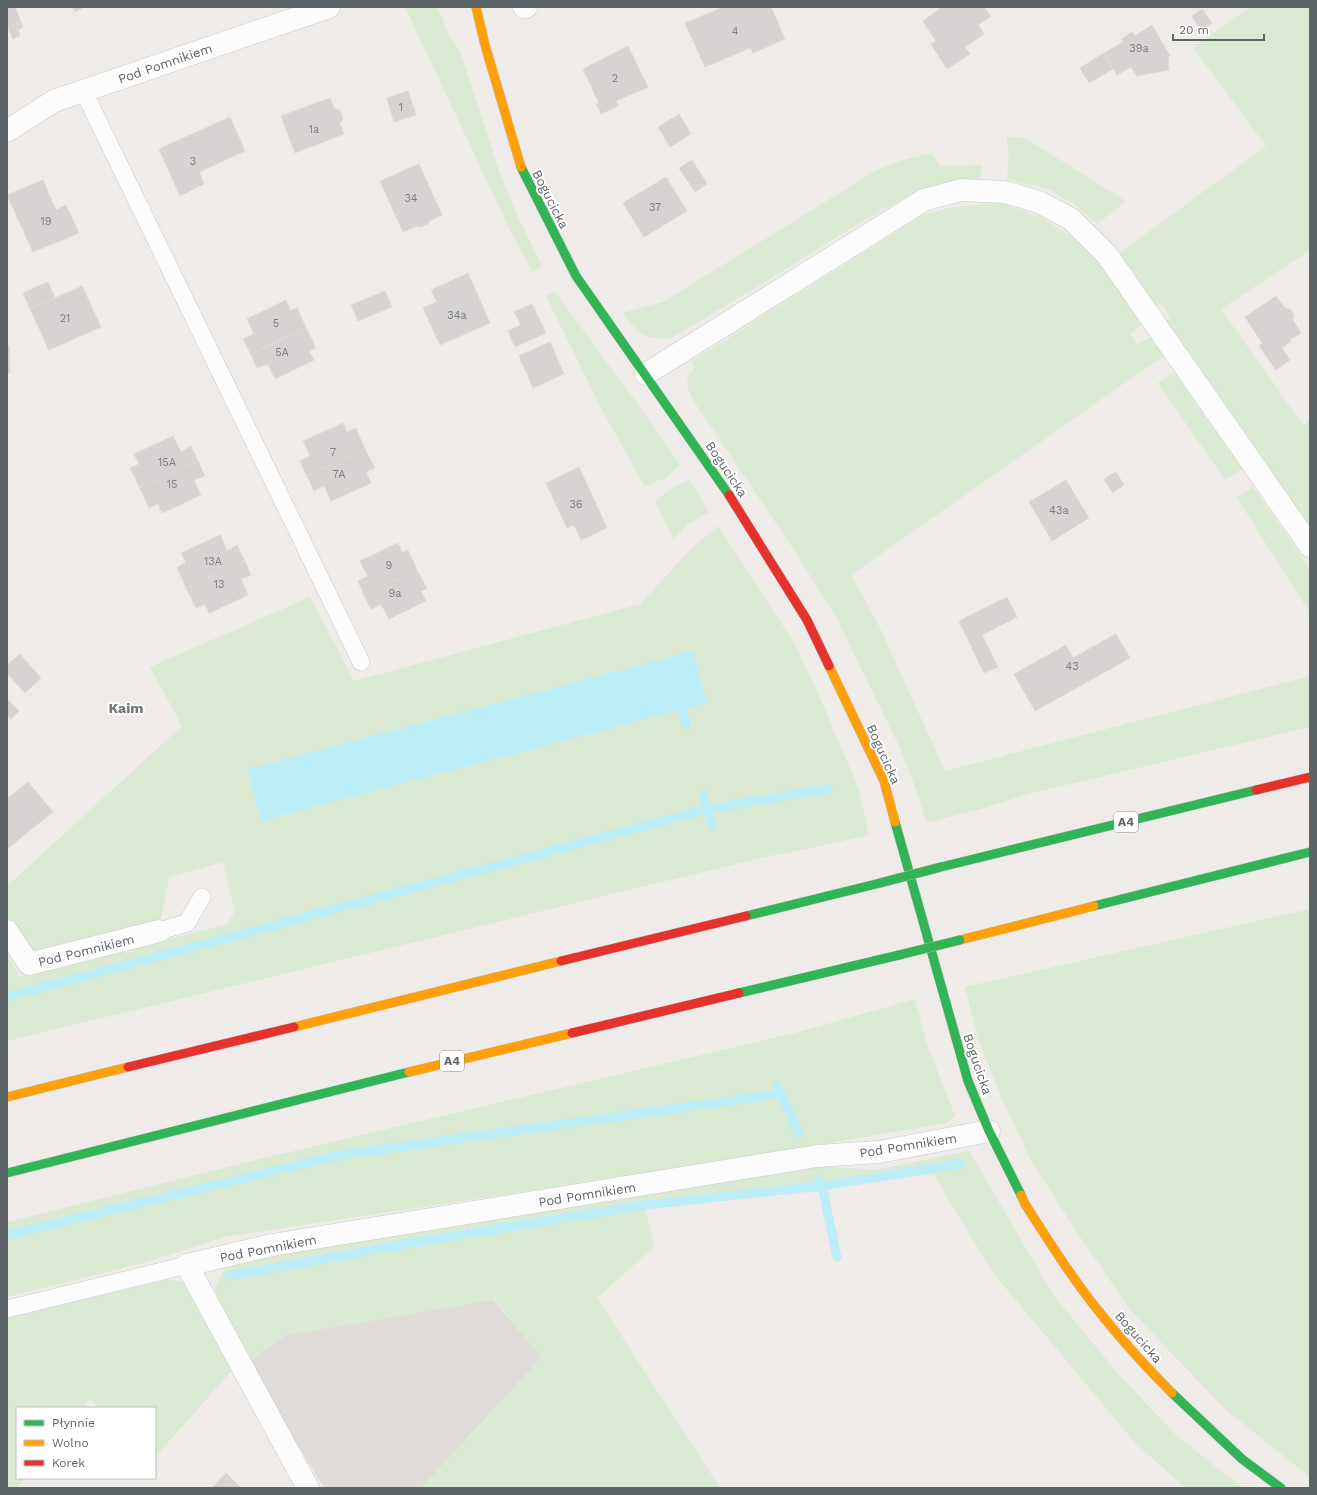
<svg xmlns="http://www.w3.org/2000/svg" width="1317" height="1495" font-family="'Work Sans',sans-serif">
	<rect width="100%" height="100%" fill="#eeebe8"/>
	<path fill="#dfdbd9" d="M493 1300 542 1357 421 1488H324L248 1362 285 1335Z"/>
	<path fill="#dbead2" fill-rule="evenodd" d="M405 7H435L439 10 449 36 460 51 500 174 519 219 542 266 532 272 509 228Z
		M1250 7H1310V250L1221 309 1303 425 1310 420V530L1165 322 1171 318 1162 304 1154 306 1117 255 1266 146 1193 48Z
		M1006 137 1025 138 1126 201 1097 224 1077 206 1048 189 1007 179 1009 156Z
		M932 153 940 166 982 165 980 178 949 183 915 192 861 222 757 287 673 337C647 343 637 332 622 313L663 302 877 170 907 159Z
		M1001 203 1044 219 1081 243 1103 264 1143 324 1130 334 1138 345 1151 336 1163 356 851 575 879 626 945 771 1310 676V727L1028 794 980 809 926 823 919 797 899 746 837 619 794 550 693 400 688 388 687 377 694 368 692 361 925 214 954 207Z
		M555 292 637 403 680 465 665 478 645 486 602 410 546 296Z
		M1174 372 1242 469 1225 480 1158 383Z
		M690 480 709 512 688 524 673 539 655 501 673 487Z
		M1253 487 1310 569V613L1237 498Z
		M718 526 796 646 824 707 859 790 869 835 803 850 769 856 7 1041V954L20 977 227 924 235 911 223 862 169 877 161 919 29 954 7 915V886L182 726 150 667 310 597 354 681 640 604 694 546ZM693 651 707 703 261 821 247 769Z
		M1310 909V1477L1226 1410 1131 1311 1078 1234 1032 1162 1003 1101 979 1041 965 987Z
		M915 999 926 1042 955 1116 946 1123 739 1159 225 1237 147 1262 7 1297V1222L260 1159 795 1033Z
		M969 1151 1054 1296 1119 1375 1177 1436 1243 1488H1186L1137 1445 994 1274 933 1174 644 1205 655 1246 597 1298 720 1488H421L542 1357 494 1300 285 1335 248 1362 215 1299V1287L227 1265 273 1254 823 1166 875 1170Z
		M166 1280H175L183 1283 190 1292 217 1343 233 1369 155 1457V1408H100L90 1399 83 1408H17V1478H25L17 1488H7V1318Z"/>
	<path fill="#bceef8" d="M693 651 707 703 261 821 247 769Z"/>
	<g fill="none" stroke-linecap="round" stroke-linejoin="round">
		<path stroke="#bceef8" stroke-width="9" d="M682 710 686 725
			M704 796 712 825
			M7 997 708 809 828 789
			M778 1085 781 1094 799 1134
			M819 1180 822 1186 837 1257
			M7 1235 341 1155 781 1094
			M229 1276 417 1242 644 1205 822 1186 960 1164"/>
	</g>
	<path fill="#d6d3d2" stroke="#dedad7" d="M7 7H15L21 22 8 28Z
		M72 7H84L75 12Z
		M724 7H771L785 39 753 53 750 48 705 67 685 23Z
		M942 7H984L991 17 978 25 984 34 965 47 970 54 947 69 931 44 936 41 923 21Z
		M1202 9 1212 23 1201 31 1192 16Z
		M21 22 23 27 18 30 20 36 13 39 8 28Z
		M1152 25 1170 56 1168 57 1169 70 1137 76 1131 67 1117 75 1104 53 1123 42 1121 39 1132 32 1135 36Z
		M628 46 648 87 616 101 618 106 601 114 596 104 599 103 583 69Z
		M1104 53 1113 69 1089 83 1080 68Z
		M408 91 416 115 394 122 387 98Z
		M330 98 334 108 340 111 343 118 340 124 344 134 295 153 281 116Z
		M679 114 691 134 670 147 658 127Z
		M230 117 245 151 199 172 204 184 180 196 159 149Z
		M692 160 707 184 695 192 679 168Z
		M419 164 442 215 429 221 428 224 420 227 417 226 403 232 380 181Z
		M666 177 687 211 644 237 623 203Z
		M43 180 56 210 66 205 79 233 33 252 7 195Z
		M468 273 490 323 440 345 423 308 437 302 431 290Z
		M48 282 55 298 30 309 23 293Z
		M82 286 101 327 49 350 30 309Z
		M385 291 392 307 358 321 351 305Z
		M1276 296 1285 308 1291 310 1294 315 1293 320 1301 333 1290 340 1291 341 1282 348 1290 360 1276 370 1259 346 1262 343 1245 317Z
		M286 300 290 311 297 308 306 328 251 354 243 339 254 334 247 319Z
		M532 304 546 333 515 347 508 331 521 325 514 312Z
		M306 328 316 348 309 351 314 360 275 379 268 364 257 368 251 354Z
		M550 342 564 374 533 388 519 356Z
		M7 346H9L10 373H7Z
		M343 423 347 432 356 428 365 449 307 476 300 461 310 456 303 441Z
		M173 436 181 452 191 446 198 461 140 488 130 468 139 464 134 454Z
		M365 449 375 468 366 472 371 483 331 501 324 486 314 491 307 476Z
		M198 461 205 476 194 480 201 495 162 513 158 504 149 508 140 488Z
		M579 467 607 528 581 540 574 525 567 528 546 483Z
		M1116 472 1124 485 1113 493 1104 479Z
		M1066 480 1089 518 1052 541 1029 502Z
		M220 535 227 551 237 545 244 560 186 588 177 567 186 563 181 553Z
		M398 543 402 553 408 550 417 570 364 595 358 581 368 576 360 561Z
		M244 560 251 575 241 579 248 595 209 613 205 604 196 608 186 588Z
		M417 570 427 589 421 591 426 601 389 619 381 604 371 609 364 595Z
		M1007 597 1017 617 982 635 998 667 984 673 959 621Z
		M1116 634 1130 658 1035 711 1014 674 1066 645 1073 658Z
		M20 654 41 678 25 693 7 673V665Z
		M7 699 19 711 11 719 7 715Z
		M28 782 53 812 7 849V799Z
		M226 1473 241 1488H212Z"/>
	<g fill="none" stroke-linecap="round" stroke-linejoin="round">
		<defs>
			<path id="lane" d="M83 90 361 662
				M159 931 187 923 202 897
				M7 1309 187 1265"/>
			<path id="street" d="M524 7H526
				M7 131 54 101 329 7
				M646 374 924 200 961 190 1005 192 1039 202 1071 219 1107 255 1310 546
				M7 931 29 964 159 931
				M308 1488 187 1265 272 1245 817 1156 879 1152 989 1131"/>
			<path id="fast" d="M521 167 576 276 729 495
				M895 822 968 1081 989 1131 1021 1195
				M941 867 1256 790
				M1094 906 1310 852
				M746 916 880 883
				M739 993 899 955
				M7 1173 409 1072
				M1172 1393 1242 1459 1281 1488"/>
			<path id="slow" d="M476 7 485 45 521 167
				M829 666 884 781 895 822
				M960 940 1094 906
				M294 1027 561 961
				M409 1072 572 1033
				M7 1097 128 1067
				M1021 1195 1025 1204C1050 1243 1075 1283 1105 1319 1126 1345 1148 1369 1172 1393"/>
			<path id="jam" d="M729 495 807 620 829 666
				M1256 790 1310 777
				M561 961 746 916
				M572 1033 739 993
				M128 1067 294 1027"/>
		</defs>
		<use href="#lane" stroke="#cacaca" stroke-width="18"/>
		<use href="#street" stroke="#cacaca" stroke-width="23"/>
		<use href="#fast" stroke="#cacaca" stroke-width="10"/>
		<use href="#slow" stroke="#cacaca" stroke-width="10"/>
		<use href="#jam" stroke="#cacaca" stroke-width="10"/>
		<use href="#lane" stroke="#fcfcfc" stroke-width="17"/>
		<use href="#street" stroke="#fcfcfc" stroke-width="22"/>
		<use href="#fast" stroke="#30b455" stroke-width="9"/>
		<use href="#slow" stroke="#ff9f0a" stroke-width="9"/>
		<use href="#jam" stroke="#e5322d" stroke-width="9"/>
		<defs>
			<path id="fast-bridge" d="M880 883 941 867
				M899 955 960 940"/>
		</defs>
		<use href="#fast-bridge" stroke="#c6aa94" stroke-width="10" stroke-linecap="butt"/>
		<use href="#fast-bridge" stroke="#30b455" stroke-width="9"/>
	</g>
	<g text-anchor="middle" stroke-width="4" stroke-linejoin="round" paint-order="stroke">
		<g font-size="11" fill="#7c8183">
			<text x="735" y="35">4</text>
			<text x="1139" y="52">39a</text>
			<text x="615" y="82">2</text>
			<text x="401" y="111">1</text>
			<text x="314" y="133">1a</text>
			<text x="193" y="165">3</text>
			<text x="411" y="202">34</text>
			<text x="655" y="211">37</text>
			<text x="46" y="225">19</text>
			<text x="457" y="319">34a</text>
			<text x="65" y="322">21</text>
			<text x="276" y="327">5</text>
			<text x="282" y="356">5A</text>
			<text x="333" y="456">7</text>
			<text x="167" y="466">15A</text>
			<text x="339" y="478">7A</text>
			<text x="172" y="488">15</text>
			<text x="576" y="508">36</text>
			<text x="1059" y="514">43a</text>
			<text x="213" y="565">13A</text>
			<text x="389" y="569">9</text>
			<text x="219" y="588">13</text>
			<text x="395" y="597">9a</text>
			<text x="1072" y="670">43</text>
		</g>
		<g fill="#fff" stroke="#8e9295" stroke-width="1">
			<rect x="1114" y="812" width="24" height="20" rx="3"/>
			<rect x="440" y="1051" width="24" height="20" rx="3"/>
		</g>
		<g font-size="12" font-weight="bold" fill="#5d6467">
			<text x="1126" y="826">A4</text>
			<text x="452" y="1065">A4</text>
		</g>
		<g font-size="13" fill="#5d6467" stroke="#fff">
			<text transform="translate(165 63) rotate(-19)" y="5">Pod Pomnikiem</text>
			<text transform="translate(551 199) rotate(63)" y="5">Bogucicka</text>
			<text transform="translate(727 469) rotate(56)" y="5">Bogucicka</text>
			<text transform="translate(884 754) rotate(66)" y="5">Bogucicka</text>
			<text transform="translate(86 950) rotate(-14)" y="5">Pod Pomnikiem</text>
			<text transform="translate(978 1064) rotate(71)" y="5">Bogucicka</text>
			<text transform="translate(908 1145) rotate(-9)" y="5">Pod Pomnikiem</text>
			<text transform="translate(587 1194) rotate(-9)" y="5">Pod Pomnikiem</text>
			<text transform="translate(268 1248) rotate(-11)" y="5">Pod Pomnikiem</text>
			<text transform="translate(1139 1337) rotate(49)" y="5">Bogucicka</text>
		</g>
		<g font-size="14" font-weight="bold" fill="#6e7779" stroke="#fff">
			<text x="126" y="713">Kaim</text>
		</g>
	</g>
	<rect width="1317" height="1495" fill="none" stroke="#5d6467" stroke-width="16"/>
	<rect x="16" y="1407" width="140" height="72" fill="#ffffff" stroke="#bec1c2"/>
	<rect x="24" y="1420" width="20" height="6" fill="#30b455" stroke="#bec1c2"/>
	<text x="52" y="1427" font-size="12" fill="#5d6467">Płynnie</text>
	<rect x="24" y="1440" width="20" height="6" fill="#ff9f0a" stroke="#bec1c2"/>
	<text x="52" y="1447" font-size="12" fill="#5d6467">Wolno</text>
	<rect x="24" y="1460" width="20" height="6" fill="#e5322d" stroke="#bec1c2"/>
	<text x="52" y="1467" font-size="12" fill="#5d6467">Korek</text>
	<path d="M1173 34v6h91v-6" fill="none" stroke="#5d6467" stroke-width="2"/>
	<text x="1179" y="34" font-size="12" fill="#5d6467" stroke="#ffffff" stroke-width="3" paint-order="stroke">20 m</text>
</svg>
